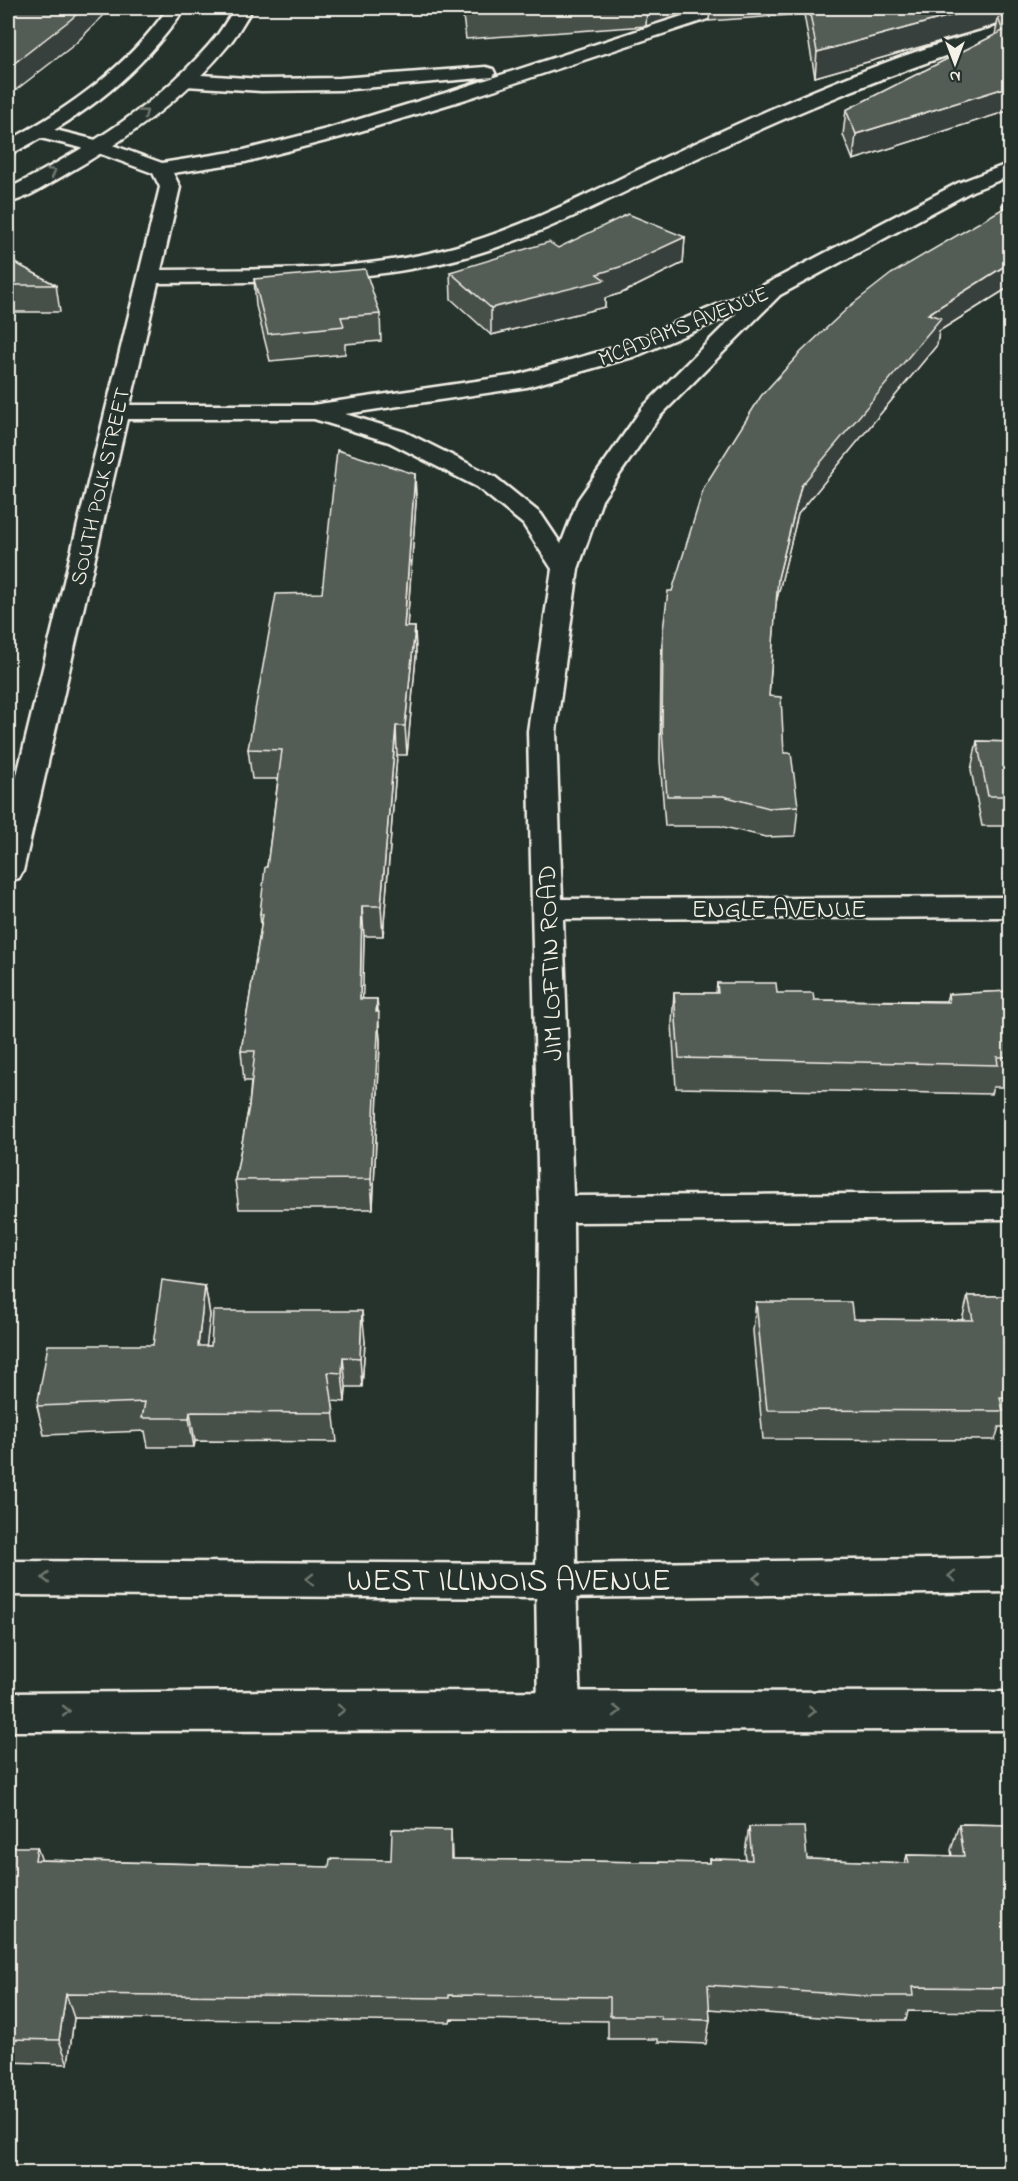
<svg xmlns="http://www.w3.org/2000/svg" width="1018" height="2181" font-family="'Indie Flower',sans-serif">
	<rect width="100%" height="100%" fill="#26332d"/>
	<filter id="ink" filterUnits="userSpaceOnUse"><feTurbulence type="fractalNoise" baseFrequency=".0167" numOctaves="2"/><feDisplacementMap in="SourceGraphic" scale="12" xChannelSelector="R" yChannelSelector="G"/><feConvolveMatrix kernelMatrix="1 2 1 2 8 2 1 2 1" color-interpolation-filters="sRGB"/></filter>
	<g filter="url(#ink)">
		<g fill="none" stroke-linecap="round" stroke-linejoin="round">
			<defs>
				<path id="minor" d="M707 8H732L729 12 466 99 341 137 245 162 173 173 180 187 161 270C259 269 359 273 454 247 525 227 589 193 655 162 766 110 891 53 1010 24V35C897 69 789 115 682 165 611 197 544 235 469 256 367 284 263 282 158 283L130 405H312L517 375 620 346 764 285 958 183 1010 163V176L972 191 780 295 659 417 602 500 578 569 556 731 562 899 1010 897V917L563 919 573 1196 1010 1193V1219L573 1222 576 1581 580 1711 574 1724 559 1730 544 1724 538 1711 536 1581 539 1209 528 731 552 569 523 524 477 487 389 442 314 419H127L23 871 19 878 8 881V812L160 187 153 173 90 150 32 136 29 132 32 128 39 126 104 142 162 163 244 150 327 129 452 91ZM737 313 643 407 578 500 561 544 541 514 495 477 405 432 345 414 527 387 636 356Z
					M486 67 493 69 495 73 493 77 340 90 261 91 186 86 179 84 177 80 179 76 186 74 261 79 340 78Z"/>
				<path id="major" d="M168 8H185C139 75 86 115 15 152L8 154V141C71 107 127 67 168 8Z
					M236 8H253C245 19 239 32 230 43 185 99 123 142 61 177 45 186 26 199 8 203V189C84 150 163 103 218 34 224 26 229 16 236 8Z
					M1010 1558V1592L556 1598 8 1595V1561L556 1564Z
					M283 1691 1010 1692V1730L8 1731V1693Z"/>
			</defs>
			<use href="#minor" stroke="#f4f1e8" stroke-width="5"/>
			<use href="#major" stroke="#f4f1e8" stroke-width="5"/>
			<use href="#minor" fill="#26332d" fill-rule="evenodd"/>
			<use href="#major" fill="#26332d" fill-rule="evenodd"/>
		</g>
		<path fill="#474f49" stroke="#f4f1e8" stroke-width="1.5" d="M462 8H702L646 26 466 39Z
			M710 8H1011V110L853 160 843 135 846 110 995 35 997 25 815 77 804 14 709 21Z
			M1011 201V286L939 331 937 345 798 514 776 602 769 696 798 806 795 836 766 837 720 826H665L660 760 661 659 663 630 672 591 1002 209V205Z
			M685 237 683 263 622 293 605 298V307L491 335 451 299 450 272 558 248Z
			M8 259 56 285 60 312H8Z
			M254 279 380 314 381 341 345 344V354L270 361 256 306Z
			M415 474 416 502 407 627H415L416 656 407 755H397L383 936H364L362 999H377L380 1042 373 1209H239L235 1180 249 1106 251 1081H244L241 1051 261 926 260 914 267 867 278 779H252L248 749 322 593Z
			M977 741 1011 742V826H982L971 770Z
			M717 983 814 1000 946 1001 948 994 1011 991V1087H993L991 1094 676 1088 672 1023 674 993H716Z
			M205 1286 210 1315 206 1346 365 1341 362 1387H346L345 1402 332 1401 337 1442 195 1441 194 1447H148L145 1431 44 1435 37 1406 153 1345Z
			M968 1296H1011V1427H999L995 1440 763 1439 753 1331 756 1302 853 1319 962 1320Z
			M959 1824 1011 1825V2012L908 2011 906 2020H860L709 2009 710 2020 706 2044 658 2042V2039H608V2021L451 2019 450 2022 74 2018 68 2064 8 2062V1847L41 1860 329 1867 391 1860 452 1859 709 1863V1859L746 1860 745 1852 749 1827 807 1859 905 1863 907 1855 952 1856 951 1850Z"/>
		<path fill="#39403c" stroke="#f4f1e8" stroke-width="1.5" d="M84 8H111L74 45 8 96V68Z
			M647 8H702L646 26Z
			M979 8H1011V15L998 18 997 25 815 77 817 52Z
			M1011 86V110L853 160 856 134Z
			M685 237 683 263 622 293 605 298V307L491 335V308L597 274Z
			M1011 262V286L939 331 937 345 798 514 775 607 778 578 801 486 928 314Z
			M415 474 416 502 405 656 404 627Z
			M415 627 416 656 407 755 405 726Z
			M396 726 397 755 383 936 381 906Z
			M362 906 364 936 362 1029 360 999Z
			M377 999 380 1042 373 1209 371 1179Z
			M205 1286 210 1315 203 1375 198 1346Z
			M362 1311 365 1341 362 1387 360 1358Z
			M343 1357 346 1387 345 1402 342 1373Z
			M190 1412 195 1441 194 1447 189 1418Z
			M451 1830 452 1856V1885L451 1859Z
			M37 1847 46 1873 35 1860Z
			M66 1994 74 2018 68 2064 59 2040Z"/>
		<path fill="#525c55" stroke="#f4f1e8" stroke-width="1.5" d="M8 8H84L70 20 8 68Z
			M465 8H565L466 15Z
			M809 8H979L817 52Z
			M1011 14V86L856 134 846 110 1003 31 998 18Z
			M1011 201V262L928 314 941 318 801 486 778 578 769 696 781 697 784 753H791L798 806 769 808 723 796H667L662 731 663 630 668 591H672L704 487 761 396 801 352 850 306 891 274 1004 208 1002 205Z
			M628 214 685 237 623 266 597 274 605 280 491 308 450 272 549 242 558 248Z
			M8 259 56 285H8Z
			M365 269 380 314 341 317 344 326 268 334 254 279Z
			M337 450 415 474 404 627H415L405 726H396L381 906H362L360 999H377L376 1012H379L371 1179 235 1180 249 1106 255 1051H241L263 914H260L265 867H267L282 750 248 749 276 594 322 593Z
			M977 741 1011 742V796H988Z
			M717 983H776L777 993H813L814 1000 949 1002 948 994 1011 991V1057H997L998 1065 679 1058 674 993H718Z
			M162 1280 205 1286 198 1346H211L213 1311H362L360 1358 343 1357 342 1373 328 1372 334 1413 190 1412 189 1418H142L145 1402 37 1406 48 1345H153Z
			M968 1296H1011V1398L1000 1397 1003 1411 767 1410 756 1302H851L853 1319 973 1320Z
			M959 1824 1011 1825V1988L912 1987 913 1996H866L708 1985 710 2020 661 2019V2016H610V1997L449 1995V1998L66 1994 59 2040 8 2039V1847H37L35 1860 329 1867 330 1859 391 1860 392 1829 451 1830V1859L710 1863 709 1859 752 1860 749 1827H804L807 1859 909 1863 907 1855 964 1856Z"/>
		<defs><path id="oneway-chevron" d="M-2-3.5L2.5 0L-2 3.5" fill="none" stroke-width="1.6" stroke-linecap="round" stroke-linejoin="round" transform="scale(1.5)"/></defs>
		<g stroke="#6e766e">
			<use href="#oneway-chevron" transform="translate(144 113) rotate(-36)"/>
			<use href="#oneway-chevron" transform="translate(52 172) rotate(-30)"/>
			<use href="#oneway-chevron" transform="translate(952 1576) rotate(179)"/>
			<use href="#oneway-chevron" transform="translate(46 1578) rotate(180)"/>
			<use href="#oneway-chevron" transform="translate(757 1578) rotate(179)"/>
			<use href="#oneway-chevron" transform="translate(310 1579) rotate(-180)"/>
			<use href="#oneway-chevron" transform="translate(341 1710)"/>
			<use href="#oneway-chevron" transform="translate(66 1711)"/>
			<use href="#oneway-chevron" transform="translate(617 1711)"/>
			<use href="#oneway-chevron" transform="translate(812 1711)"/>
		</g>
	</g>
	<g text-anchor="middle" stroke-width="4.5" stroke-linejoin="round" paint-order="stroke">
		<g font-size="22" fill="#f4f1e8" stroke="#26332d">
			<text transform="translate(683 325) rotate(-22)" y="8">MCADAMS AVENUE</text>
			<text transform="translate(99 486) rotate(-77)" y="8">SOUTH POLK STREET</text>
		</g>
		<g font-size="26" fill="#f4f1e8" stroke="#26332d">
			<text x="779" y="917">ENGLE AVENUE</text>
			<text transform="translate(549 963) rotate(-92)" y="9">JIM LOFTIN ROAD</text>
		</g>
		<g font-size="32" fill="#f4f1e8" stroke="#26332d">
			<text x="509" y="1590">WEST ILLINOIS AVENUE</text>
		</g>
	</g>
	<rect width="1018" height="2181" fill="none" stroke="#26332d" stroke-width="30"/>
	<rect x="15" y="15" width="988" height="2151" fill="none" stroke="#f4f1e8" stroke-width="2" filter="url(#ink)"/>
	<g transform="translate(955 63) rotate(180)" stroke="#26332d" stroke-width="4.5" paint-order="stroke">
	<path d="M0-4.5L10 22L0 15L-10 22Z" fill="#f4f1e8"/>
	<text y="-9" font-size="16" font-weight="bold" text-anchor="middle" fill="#f4f1e8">N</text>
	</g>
</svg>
